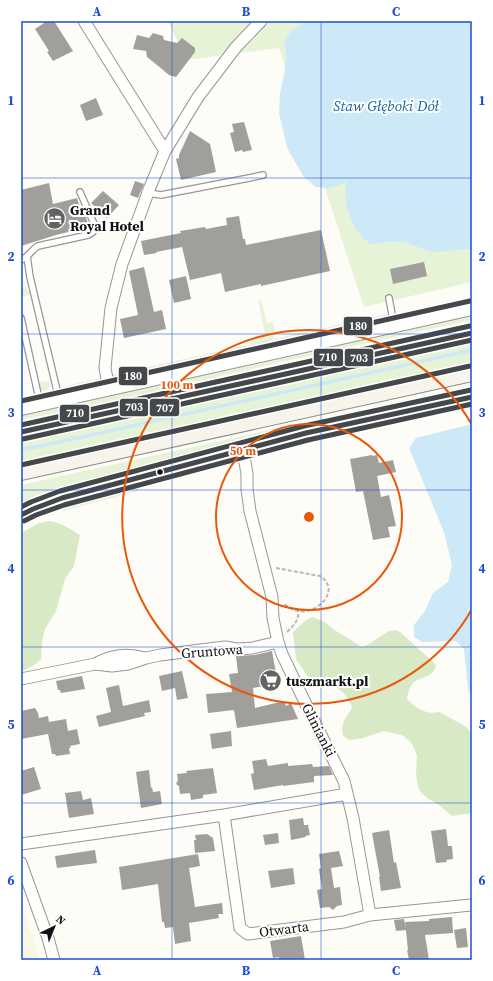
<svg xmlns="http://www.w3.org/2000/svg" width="493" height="981" font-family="'Source Serif 4',serif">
	<rect width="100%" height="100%" fill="#fdfcf7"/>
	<path fill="#f9f7e4" d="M21 903 33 937 40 960H21Z"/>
	<path fill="#e7f3d7" d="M168 21H472V282L364 307 279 48 186 60Z
		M23 287C28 288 29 291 30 295L21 297V288Z
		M258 299 262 303 267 323 273 322 275 333 273 340 251 345 246 339 265 335Z
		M21 300 39 382 49 381 50 387 46 391 42 390 39 387Z
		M472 315V320C409 334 345 348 282 362 195 382 109 403 21 420V415Z
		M472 341V364L21 464V441Z
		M472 385V389L327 422 188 457 55 493 54 490 21 503V485Z
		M138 489V491L63 511 60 506 102 495Z"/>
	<path fill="#d8eac5" d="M50 521C63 524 69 528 80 535L74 566 65 579 56 611 45 629 42 641 41 659 36 664 21 672V533L39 523Z
		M312 617 325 622 333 629 362 647 369 644 389 631 396 630 400 632 433 662 436 666C433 679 416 676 411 686 408 690 408 695 407 699 416 708 425 715 439 712L465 726 472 733V813L452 816 439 805 427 798 419 790 416 775 417 755 411 742 402 735 384 731 363 738 350 740 343 736C340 721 346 720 352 707 345 688 329 682 310 680L296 659 293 632 305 621Z"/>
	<path fill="#edebe2" d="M388 314V318L325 332 116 378 112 375Z
		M100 378 99 382 89 384 90 386 68 391 66 386Z
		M54 490 55 493 21 508V503Z"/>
	<path fill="#cde8f7" d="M305 21H472V249L456 250 438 252 429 251 404 242H387L371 244 364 239 355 228 350 216 346 203 345 192 346 182H345L339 185 329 188 316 187 304 177 291 155 287 147 279 113 280 94 284 74 286 59 285 41 291 31Z
		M472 424V696L468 690 464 649 456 641 422 642 414 637V625L425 611 433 593 448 582 452 565 444 532 409 448 416 438Z"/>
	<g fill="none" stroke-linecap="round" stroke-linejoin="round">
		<path stroke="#cde8f7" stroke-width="3.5" d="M21 450 78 438 472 350"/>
	</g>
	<path fill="#a19f9c" d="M47 21H54L73 51 53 61 47 52 49 51 35 29Z
		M153 33 163 36 164 40 177 43 182 38 195 48V52L176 77 169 75 163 70 162 69 147 57 146 51 133 49 137 35 149 38Z
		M96 98 103 115 86 121 80 105Z
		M244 122 252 150 243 152 242 150 235 152 230 133 234 132 232 124Z
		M190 131 210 144 216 172 181 180 176 159 179 158V155Z
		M135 181 144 184 138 198 130 195Z
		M49 183 53 204 77 198 82 213 84 211 85 214 89 227 56 235 21 246V190Z
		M103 191 119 205 107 218 91 203Z
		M239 216 243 239H245L246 245 321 230 330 271 261 286V284L225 292 221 273 190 280 182 247 156 252 157 253 144 255 141 241 181 233 180 231 205 227 206 229 227 225 226 218Z
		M424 262 427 276 393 284 390 269Z
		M144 267 154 312 162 310 166 329 124 338 120 319 138 315 129 271Z
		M186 276 191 299 174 303 169 280Z
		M372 455 373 456 377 455 379 463 393 460 396 472 377 476 381 497 389 495 396 526 388 527 390 537 373 540 363 491 356 492 350 459Z
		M272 651 278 684 253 688 255 708 284 701 286 706 291 703 298 719 237 728 234 710 208 713 206 694 232 692 229 674 238 673 236 656 255 655Z
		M182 671 188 698 177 700 175 688 162 691 159 676Z
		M82 676 85 689 61 693 60 690H58L56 681Z
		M119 685 123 706 149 700 151 712 144 713 145 716 99 727 96 716 111 712 106 688Z
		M35 708 38 713 39 718 48 716 49 722 66 719 68 731 77 729 80 744 70 746 71 748H69L70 754 56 756 55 754H52L48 734 21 739V711Z
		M231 731 232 746 212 749 210 734Z
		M266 759 268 766 288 763V766L312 764 313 767 329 766 333 775 314 776V782L283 786V785L254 790 251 774 254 773 252 761Z
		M34 767 41 789 21 795V771Z
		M213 768 217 793 203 795V798L191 800 190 793 180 794 179 786 176 784 178 780 177 774 187 773 186 771Z
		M149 770 151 788 152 787 153 792 160 791 162 804 141 808 136 772Z
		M81 791 83 800 91 798 94 814 69 818 65 793Z
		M303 818 304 825H308L310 835 305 836 306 837 291 840 289 820Z
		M446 829 448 846H452L453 859 446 860 447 862 436 863 431 831Z
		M389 830 394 863 396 862 401 888 381 891 379 877H380L372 833Z
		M278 833 279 843 265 845 263 835Z
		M207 834 213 838 215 851 195 853 194 840H196L195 835Z
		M95 850 97 863 57 868 55 856Z
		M339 851 343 866 331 868 334 888 340 887 342 905 337 906 333 910 329 907 320 908 317 890 322 889 319 869 321 868 319 854Z
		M198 854 200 866 189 868 195 907 222 903 223 914H218L219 918 189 923 191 941 175 944 173 927 165 928 164 922H162L158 884 122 890 119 867Z
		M293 868 295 884 271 888 268 871Z
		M452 917 453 933 425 935 429 960H409L407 950H408L405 922 429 921V919Z
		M404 919 406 930 396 931 394 920Z
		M466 928 468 947 457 948 454 930Z
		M301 936 305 960H279V957L273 958 270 941Z"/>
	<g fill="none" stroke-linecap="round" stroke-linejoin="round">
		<defs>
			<path id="service" d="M148 193 161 195 249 178 263 175
				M27 256 30 277 59 399
				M21 260C29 257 31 250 38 246L88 235 93 232 95 226 80 192
				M389 298 394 325
				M21 318 40 403"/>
			<path id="minor" d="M84 21 165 151
				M109 389 105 368 111 308 122 264 150 187 165 151 198 97 236 47 261 21
				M243 450 247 474V489L250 511 272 597 273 618 278 642 282 654 312 717 344 781 353 818 370 915 471 905
				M95 664C112 655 126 653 145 658
				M21 679 95 664 112 666 128 664 146 658 160 655 225 647 237 649 253 648 278 642
				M224 815 240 928 248 934 344 922 370 915
				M21 844 224 815 347 794
				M21 863 48 938 54 960"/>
			<path id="tertiary" d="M21 408 472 308
				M21 515 33 509 62 498 243 450 306 433 472 397"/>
			<path id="secondary" d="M21 432 472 333
				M21 472 472 373"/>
		</defs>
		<use href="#service" stroke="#979795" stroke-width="8"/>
		<use href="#minor" stroke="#979795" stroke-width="13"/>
		<use href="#tertiary" stroke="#979795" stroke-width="16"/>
		<use href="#secondary" stroke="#8e8d8b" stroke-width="18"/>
		<path stroke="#b9b9b8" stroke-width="2" stroke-dasharray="4 2" stroke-linecap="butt" d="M276 568 320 576C342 590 317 615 298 611 293 610 288 607 284 604
			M287 632C294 625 299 621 298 611"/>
		<use href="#service" stroke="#fffffe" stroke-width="5.5"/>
		<use href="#minor" stroke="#fffffe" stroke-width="11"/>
		<use href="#tertiary" stroke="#fffffe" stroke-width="14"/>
		<use href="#secondary" stroke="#f6f4eb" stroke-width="16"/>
		<defs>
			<path id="bus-1" d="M21 432 472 333
				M21 515 33 509 62 498 306 433 472 397"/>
			<path id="bus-2" d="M23 439 472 340
				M24 521 36 515 64 505 308 440 472 404"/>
			<path id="bus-3" d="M21 425 470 326
				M21 465 470 366"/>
			<path id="bus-4" d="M21 401 470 301
				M21 507 31 502 60 491 304 426 471 390"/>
		</defs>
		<use href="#bus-1" stroke="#fff" stroke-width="8"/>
		<use href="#bus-2" stroke="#fff" stroke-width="8"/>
		<use href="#bus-3" stroke="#fff" stroke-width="8"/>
		<use href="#bus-4" stroke="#fff" stroke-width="8"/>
		<use href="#bus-1" stroke="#45484a" stroke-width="5"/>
		<use href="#bus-2" stroke="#45484a" stroke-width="5"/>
		<use href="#bus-3" stroke="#45484a" stroke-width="5"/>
		<use href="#bus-4" stroke="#45484a" stroke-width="5"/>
	</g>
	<path fill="none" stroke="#1d4ed8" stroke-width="1" stroke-opacity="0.55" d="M172 21V960M321 21V960M21 178H472M21 334H472M21 490H472M21 647H472M21 803H472"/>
	<g fill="none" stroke="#e8590c" stroke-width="2">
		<circle cx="309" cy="517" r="93"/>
		<path d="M472 609A187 187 0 1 1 472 425"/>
	</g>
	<defs>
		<symbol id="hotel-disc" viewBox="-11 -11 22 22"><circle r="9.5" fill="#646362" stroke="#fff"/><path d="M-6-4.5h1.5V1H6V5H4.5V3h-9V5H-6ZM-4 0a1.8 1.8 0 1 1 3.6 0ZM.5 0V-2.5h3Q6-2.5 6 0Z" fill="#fff"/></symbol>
		<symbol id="supermarket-disc" viewBox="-11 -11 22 22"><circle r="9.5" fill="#646362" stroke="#fff"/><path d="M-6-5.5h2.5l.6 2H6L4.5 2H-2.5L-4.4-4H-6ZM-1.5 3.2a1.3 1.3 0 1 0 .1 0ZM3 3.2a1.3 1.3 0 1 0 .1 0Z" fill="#fff"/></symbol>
	</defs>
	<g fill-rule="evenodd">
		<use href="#hotel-disc" x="42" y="206" width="25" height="25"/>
		<use href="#supermarket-disc" x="258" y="668" width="25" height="25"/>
	</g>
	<circle fill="#111" stroke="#fff" stroke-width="1.5" cx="160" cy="472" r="3.5"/>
	<g text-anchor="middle" stroke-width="4" stroke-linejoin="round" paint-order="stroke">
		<g font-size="14" font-weight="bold" fill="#111" stroke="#fff" text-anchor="start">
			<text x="70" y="215">Grand<tspan x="70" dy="16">Royal Hotel</tspan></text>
			<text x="286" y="686">tuszmarkt.pl</text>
		</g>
		<g font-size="14" fill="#111" stroke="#fff">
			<text transform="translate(212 651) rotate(-4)" y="5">Gruntowa</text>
			<text transform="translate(319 730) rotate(63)" y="5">Glinianki</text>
			<text transform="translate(284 929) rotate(-7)" y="5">Otwarta</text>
		</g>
		<g font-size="15" font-style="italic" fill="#1768a6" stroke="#fff">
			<text x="386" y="111">Staw Głęboki Dół</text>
		</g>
	</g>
	<circle cx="309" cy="517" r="6" fill="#e8590c" stroke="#fff" stroke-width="2"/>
	<g font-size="12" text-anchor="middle" font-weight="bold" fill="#e8590c" stroke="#fff" stroke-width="4" stroke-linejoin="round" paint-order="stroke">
		<text x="177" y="389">100 m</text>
		<text x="243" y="455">50 m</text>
	</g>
	<g stroke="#fff" stroke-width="1.5">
		<rect x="343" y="316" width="30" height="20" rx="4" fill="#45484a"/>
		<rect x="313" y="348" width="31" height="19" rx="4" fill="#45484a"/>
		<rect x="344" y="348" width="30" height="19" rx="4" fill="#45484a"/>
		<rect x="118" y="366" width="30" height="20" rx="4" fill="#45484a"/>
		<rect x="119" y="398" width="30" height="19" rx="4" fill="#45484a"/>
		<rect x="149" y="398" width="31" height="19" rx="4" fill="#45484a"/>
		<rect x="59" y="404" width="31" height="19" rx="4" fill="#45484a"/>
	</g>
	<g font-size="11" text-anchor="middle" font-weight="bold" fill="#fff">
		<text x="358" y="330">180</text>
		<text x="328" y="361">710</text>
		<text x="359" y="362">703</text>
		<text x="133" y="380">180</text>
		<text x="134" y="411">703</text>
		<text x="165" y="412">707</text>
		<text x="75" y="417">710</text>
	</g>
	<rect width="493" height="981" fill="none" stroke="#ffffff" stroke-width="44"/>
	<g transform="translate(54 927) rotate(43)" stroke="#ffffff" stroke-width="3" paint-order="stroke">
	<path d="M0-3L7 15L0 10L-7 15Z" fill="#111111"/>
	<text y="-6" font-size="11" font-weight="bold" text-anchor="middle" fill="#111111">N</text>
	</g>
	<rect x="22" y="22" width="449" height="937" fill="none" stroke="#1d4ed8" stroke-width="1.5"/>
	<g font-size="13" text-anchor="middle" font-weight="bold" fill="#1d4ed8">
		<text x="97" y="16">A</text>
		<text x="246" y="16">B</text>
		<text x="396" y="16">C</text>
		<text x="11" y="105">1</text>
		<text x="482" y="105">1</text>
		<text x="11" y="261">2</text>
		<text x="482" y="261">2</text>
		<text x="11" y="417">3</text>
		<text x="482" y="417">3</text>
		<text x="11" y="573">4</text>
		<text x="482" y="573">4</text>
		<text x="11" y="729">5</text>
		<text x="482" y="729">5</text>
		<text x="11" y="885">6</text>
		<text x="482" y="885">6</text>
		<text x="97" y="975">A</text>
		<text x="246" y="975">B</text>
		<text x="396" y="975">C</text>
	</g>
</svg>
